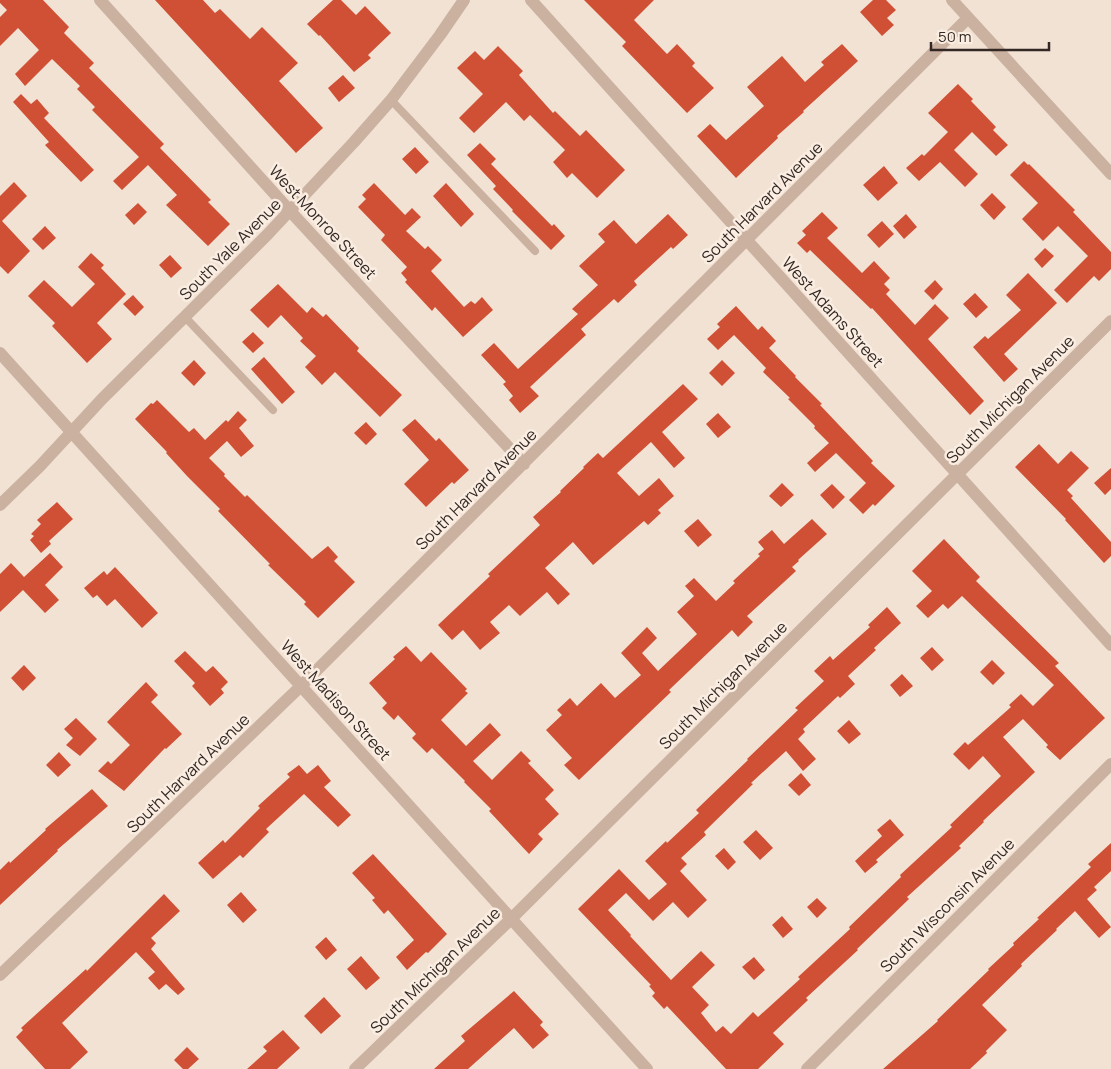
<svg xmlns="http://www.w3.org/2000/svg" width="1111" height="1069" font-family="Manrope,sans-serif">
	<rect width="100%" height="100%" fill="#f2e2d4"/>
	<path fill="#d05035" d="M0 0H43L69 27 64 33 94 63 89 68 164 144 160 148 211 200 208 202 230 224 208 246 166 205 177 195 148 165 122 190 113 181 139 157 92 110 95 107 77 89 80 86 52 59 25 86 15 74 39 50 18 28 0 46V17L7 10 0 3Z
		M155 0H203L215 13 220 9 250 39 262 27 298 63 279 81 323 128 296 153Z
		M333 0H341L356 15 365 6 391 33 368 55 371 58 354 72 320 35 319 36 307 24Z
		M584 0H654L634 20 667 54 677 44 695 63 692 66 714 88 687 113 622 46 626 42Z
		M873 0H886L896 10 887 18 894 25 882 36 860 12Z
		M842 44 858 61 803 111 804 112 777 136 778 138 736 178 697 136 710 124 726 140 764 106 747 87 782 56 805 82 824 65 821 62Z
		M498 46 523 71 519 75 553 113 555 111 580 136 586 130 625 170 597 198 572 173 567 178 553 162 565 150 530 115 524 121 506 102 474 133 459 118 483 94 457 68 475 51 484 60Z
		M343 75 355 88 339 102 328 88Z
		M958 84 973 99 971 101 996 127 993 130 1008 145 996 156 972 132 954 150 978 174 965 187 940 162 919 181 906 168 922 154 924 156 948 132 928 113Z
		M21 94 31 104 37 99 49 113 44 118 94 170 81 182 45 145 49 142 13 102Z
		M480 143 496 159 491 164 552 226 554 224 565 236 551 250 512 211 513 210 493 189 496 186 467 155Z
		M415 147 429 162 416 174 402 159Z
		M1024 161 1028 165 1029 164 1075 210 1073 212 1111 252V269L1099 281 1094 276 1067 303 1054 290 1088 256 1058 226 1043 241 1022 219 1038 203 1010 175Z
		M884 166 898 183 878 201 863 185Z
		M14 182 27 196 2 221 30 251 8 274 0 266V196Z
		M374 183 405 215 412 208 421 217 406 231 425 249 428 246 442 260 431 271 464 307 471 301 475 304 482 297 493 310 463 337 435 307 432 311 405 282 407 280 401 273 407 267 381 240 385 235 358 207 366 199 362 195Z
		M446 183 474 214 461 227 433 196Z
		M992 193 1006 207 994 220 980 205Z
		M138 203 147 212 134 225 125 215Z
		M822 212 838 228 827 238 862 273 874 261 890 278 884 284 890 290 886 294 915 325 935 304 949 318 928 339 984 401 970 415 872 308 871 309 810 250 807 253 797 243 806 235 802 231Z
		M668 214 688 235 673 249 671 247 634 281 637 285 618 303 614 299 581 329 586 335 530 387 539 396 520 413 509 400 513 396 503 384 506 382 481 355 494 343 518 369 578 314 572 309 598 285 579 266 605 242 598 234 614 220 636 244Z
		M906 214 917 227 904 239 893 226Z
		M882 221 894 234 879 248 867 235Z
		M45 226 56 238 43 250 32 239Z
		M1045 248 1054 256 1042 268 1034 259Z
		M91 253 104 265 101 268 126 294 97 323 112 339 87 363 52 326 55 323 28 296 44 280 72 307 95 284 78 267Z
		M170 255 182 268 171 278 159 265Z
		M1028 273 1057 303 1004 354 1018 369 1004 382 973 347 985 336 988 339 1021 310 1006 295Z
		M935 280 943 289 933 300 924 291Z
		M278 284 307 313 312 307 323 317 326 314 359 348 357 351 402 395 380 417 335 372 322 385 305 367 316 356 300 341 303 338 281 315 268 328 250 310Z
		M975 293 988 307 976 318 963 304Z
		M133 295 144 307 135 316 123 304Z
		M736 306 758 330 762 326 776 341 769 348 796 376 795 377 822 404 820 405 873 461 871 463 895 486 875 506 873 504 863 514 849 500 866 483 836 453 815 472 807 463 829 443 814 428 815 426 788 399 790 398 763 372 766 368 734 335 718 350 707 339 720 327 717 324Z
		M253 332 264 343 253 353 242 342Z
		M264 357 295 392 282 404 251 369Z
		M194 360 206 373 194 386 181 373Z
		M722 360 735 373 722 386 709 373Z
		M683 384 698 399 662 432 685 458 674 468 651 442 617 473 639 496 659 478 674 496 658 510 661 513 648 525 644 521 593 565 573 542 545 568 570 594 558 605 547 592 520 616 509 605 490 622 500 633 480 650 463 630 452 640 438 625 490 576 488 574 540 525 533 517 561 492 560 491 584 468 583 467 598 453 603 458Z
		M157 400 189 432 194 428 205 440 226 420 228 422 238 411 247 420 239 428 254 446 241 457 227 441 209 458 225 474 224 476 245 497 247 495 312 559 328 546 338 557 334 561 355 582 318 618 304 604 306 602 268 565 270 564 218 511 220 509 187 476 166 453 167 452 135 419 151 403 153 404Z
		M718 413 731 427 718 438 706 424Z
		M415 419 436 441 439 438 469 470 454 484 452 482 426 507 404 484 429 460 402 430Z
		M366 422 377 434 366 445 354 433Z
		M1039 444 1058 464 1071 451 1089 468 1067 490 1073 496 1071 498 1111 542V556L1104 563 1065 520 1066 519 1015 467Z
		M1111 468V489L1105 495 1094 483Z
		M782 483 794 495 781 507 769 496Z
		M832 484 845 497 833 509 820 495Z
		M57 502 73 519 49 541 51 544 41 553 30 540 34 536 31 534 41 524 37 520Z
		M698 519 712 535 698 547 684 531Z
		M812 519 827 534 798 560 799 561 792 567 796 571 747 616 753 622 738 637 732 630 669 690 671 692 579 780 564 765 572 758 546 730 562 715 557 710 570 698 577 706 601 683 615 698 641 675 621 653 647 627 657 638 642 653 658 671 697 634 677 612 694 596 685 586 694 578 716 601 735 583 733 581 760 556 758 554 764 549 758 542 772 530 784 544Z
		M944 539 980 577 976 581 1059 663 1055 666 1105 718 1060 760 1046 747 1048 745 1023 719 1003 737 1035 772 983 821 984 822 959 846 961 848 907 897 909 899 857 949 858 950 806 998 808 1000 773 1033 784 1044 758 1069H726L667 1006 664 1009 652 996 655 993 649 986 651 985 578 909 619 869 649 900 667 884 645 861 666 841 667 843 699 813 696 810 748 760 747 759 798 710 795 708 824 681 814 671 830 656 833 660 870 627 868 625 887 607 901 623 874 648 876 650 848 676 855 684 840 698 838 696 803 729 805 732 798 739 816 759 803 771 786 751 751 783 753 784 704 832 706 835 681 858 687 864 680 871 707 900 688 918 673 902 653 921 626 893 608 910 631 935 630 936 671 980 701 951 715 965 692 987 709 1005 701 1013 716 1032 723 1026 731 1034 753 1012 758 1017 800 979 798 977 850 929 849 927 901 877 900 875 952 827 950 825 1001 776 983 756 969 770 953 754 965 742 968 745 1011 707 1009 705 1021 694 1033 706 1054 685 962 596 948 609 943 604 928 618 916 606 932 591 912 571Z
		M50 553 63 567 45 585 59 600 45 613 23 590 0 612V574L11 563 24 577Z
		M115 567 158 613 142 628 115 599 107 606 97 595 93 598 84 588 104 571 107 575Z
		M406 646 421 662 431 652 467 689 465 691 468 693 441 720 466 746 490 723 501 735 473 761 492 780 521 751 531 761 528 763 554 790 545 799 559 814 538 834 543 839 529 854 489 811 491 809 464 782 465 781 432 748 427 753 412 738 416 734 398 715 394 720 382 708 387 703 369 683 395 659 393 657Z
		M932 647 944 660 932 671 920 658Z
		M185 651 206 672 213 666 228 682 221 689 224 693 210 706 192 686 195 683 174 661Z
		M992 660 1005 673 993 685 980 672Z
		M24 665 36 678 23 691 11 678Z
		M902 674 913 686 900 697 890 685Z
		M146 682 158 695 151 702 182 734 166 749 165 748 124 791 98 771 108 761 111 764 130 745 107 722Z
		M76 718 97 739 80 756 66 745 73 738 64 729Z
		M849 720 861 734 849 744 837 731Z
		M59 752 71 765 58 777 46 765Z
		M299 765 307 774 318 765 331 781 324 787 351 815 338 827 304 794 266 829 269 832 243 858 240 855 213 879 198 863 223 840 225 843 260 808 258 806 290 777 287 774Z
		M801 773 811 785 799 796 788 785Z
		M92 789 108 806 57 850 58 851 0 905V870L9 861 10 863 46 830 45 829Z
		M890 819 904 835 876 860 878 862 865 873 855 861 882 836 877 830Z
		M756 830 773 848 760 860 743 842Z
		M1111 843V871L1094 887 1097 890 1087 899 1111 927 1099 938 1075 911 1056 929 1057 930 1021 964 1022 966 982 1005 1007 1030 986 1051 987 1053 970 1069H883L938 1021 937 1020 989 970 988 969 1014 945 1013 943 1039 919 1037 918 1091 867 1088 864Z
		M724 848 736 862 728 870 715 856Z
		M373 854 447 934 428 953 426 952 407 970 396 957 414 940 388 910 384 914 372 900 375 898 352 873Z
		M241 892 257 910 243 923 227 905Z
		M164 894 180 911 151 938 156 943 151 949 185 989 178 995 166 984 159 990 148 978 155 972 136 952 62 1023 88 1052 70 1069H45L16 1037 23 1030 21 1028 86 969 87 971Z
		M817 898 827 908 817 918 807 907Z
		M782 916 793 929 783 938 772 925Z
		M326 937 337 950 326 960 315 947Z
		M361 956 380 978 366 990 347 969Z
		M754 957 765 970 754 980 742 967Z
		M514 991 543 1022 540 1025 549 1035 533 1049 514 1028 468 1069H434L465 1041 461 1036Z
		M324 997 341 1016 321 1034 304 1016Z
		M283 1030 300 1048 277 1069H247L267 1051 263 1047Z
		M187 1047 199 1059 188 1069H183L174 1060Z"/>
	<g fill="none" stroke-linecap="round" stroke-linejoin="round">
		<path stroke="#cbb1a0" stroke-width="8" d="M391 100 535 251
			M185 317 273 410"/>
		<path stroke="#cbb1a0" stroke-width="12" d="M100 0 290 211 524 464
			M531 0 1111 645
			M952 0 1111 174
			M0 353 647 1069
			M0 505 40 466 102 399 267 235 354 142 391 100 440 35 464 0
			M0 975 301 686 968 18
			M355 1069 511 919 1111 321
			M807 1069 1111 764"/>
	</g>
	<g text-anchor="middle" stroke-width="5" stroke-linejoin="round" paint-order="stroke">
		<g font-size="16" fill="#342824" stroke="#faede1">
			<text transform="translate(762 202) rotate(-45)" y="6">South Harvard Avenue</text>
			<text transform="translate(323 222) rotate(47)" y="6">West Monroe Street</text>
			<text transform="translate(230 249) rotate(-45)" y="6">South Yale Avenue</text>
			<text transform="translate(833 312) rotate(48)" y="6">West Adams Street</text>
			<text transform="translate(1010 399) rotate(-45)" y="6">South Michigan Avenue</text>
			<text transform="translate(476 489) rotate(-45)" y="6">South Harvard Avenue</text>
			<text transform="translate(723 685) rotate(-45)" y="6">South Michigan Avenue</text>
			<text transform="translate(336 700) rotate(48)" y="6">West Madison Street</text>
			<text transform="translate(188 773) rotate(-44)" y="6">South Harvard Avenue</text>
			<text transform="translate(947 905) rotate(-45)" y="6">South Wisconsin Avenue</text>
			<text transform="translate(435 970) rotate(-44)" y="6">South Michigan Avenue</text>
		</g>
	</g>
	<path d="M931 42v8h118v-8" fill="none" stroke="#342824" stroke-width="2.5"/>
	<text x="938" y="42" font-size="15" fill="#342824" stroke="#faede1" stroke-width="4" paint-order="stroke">50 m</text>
</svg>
